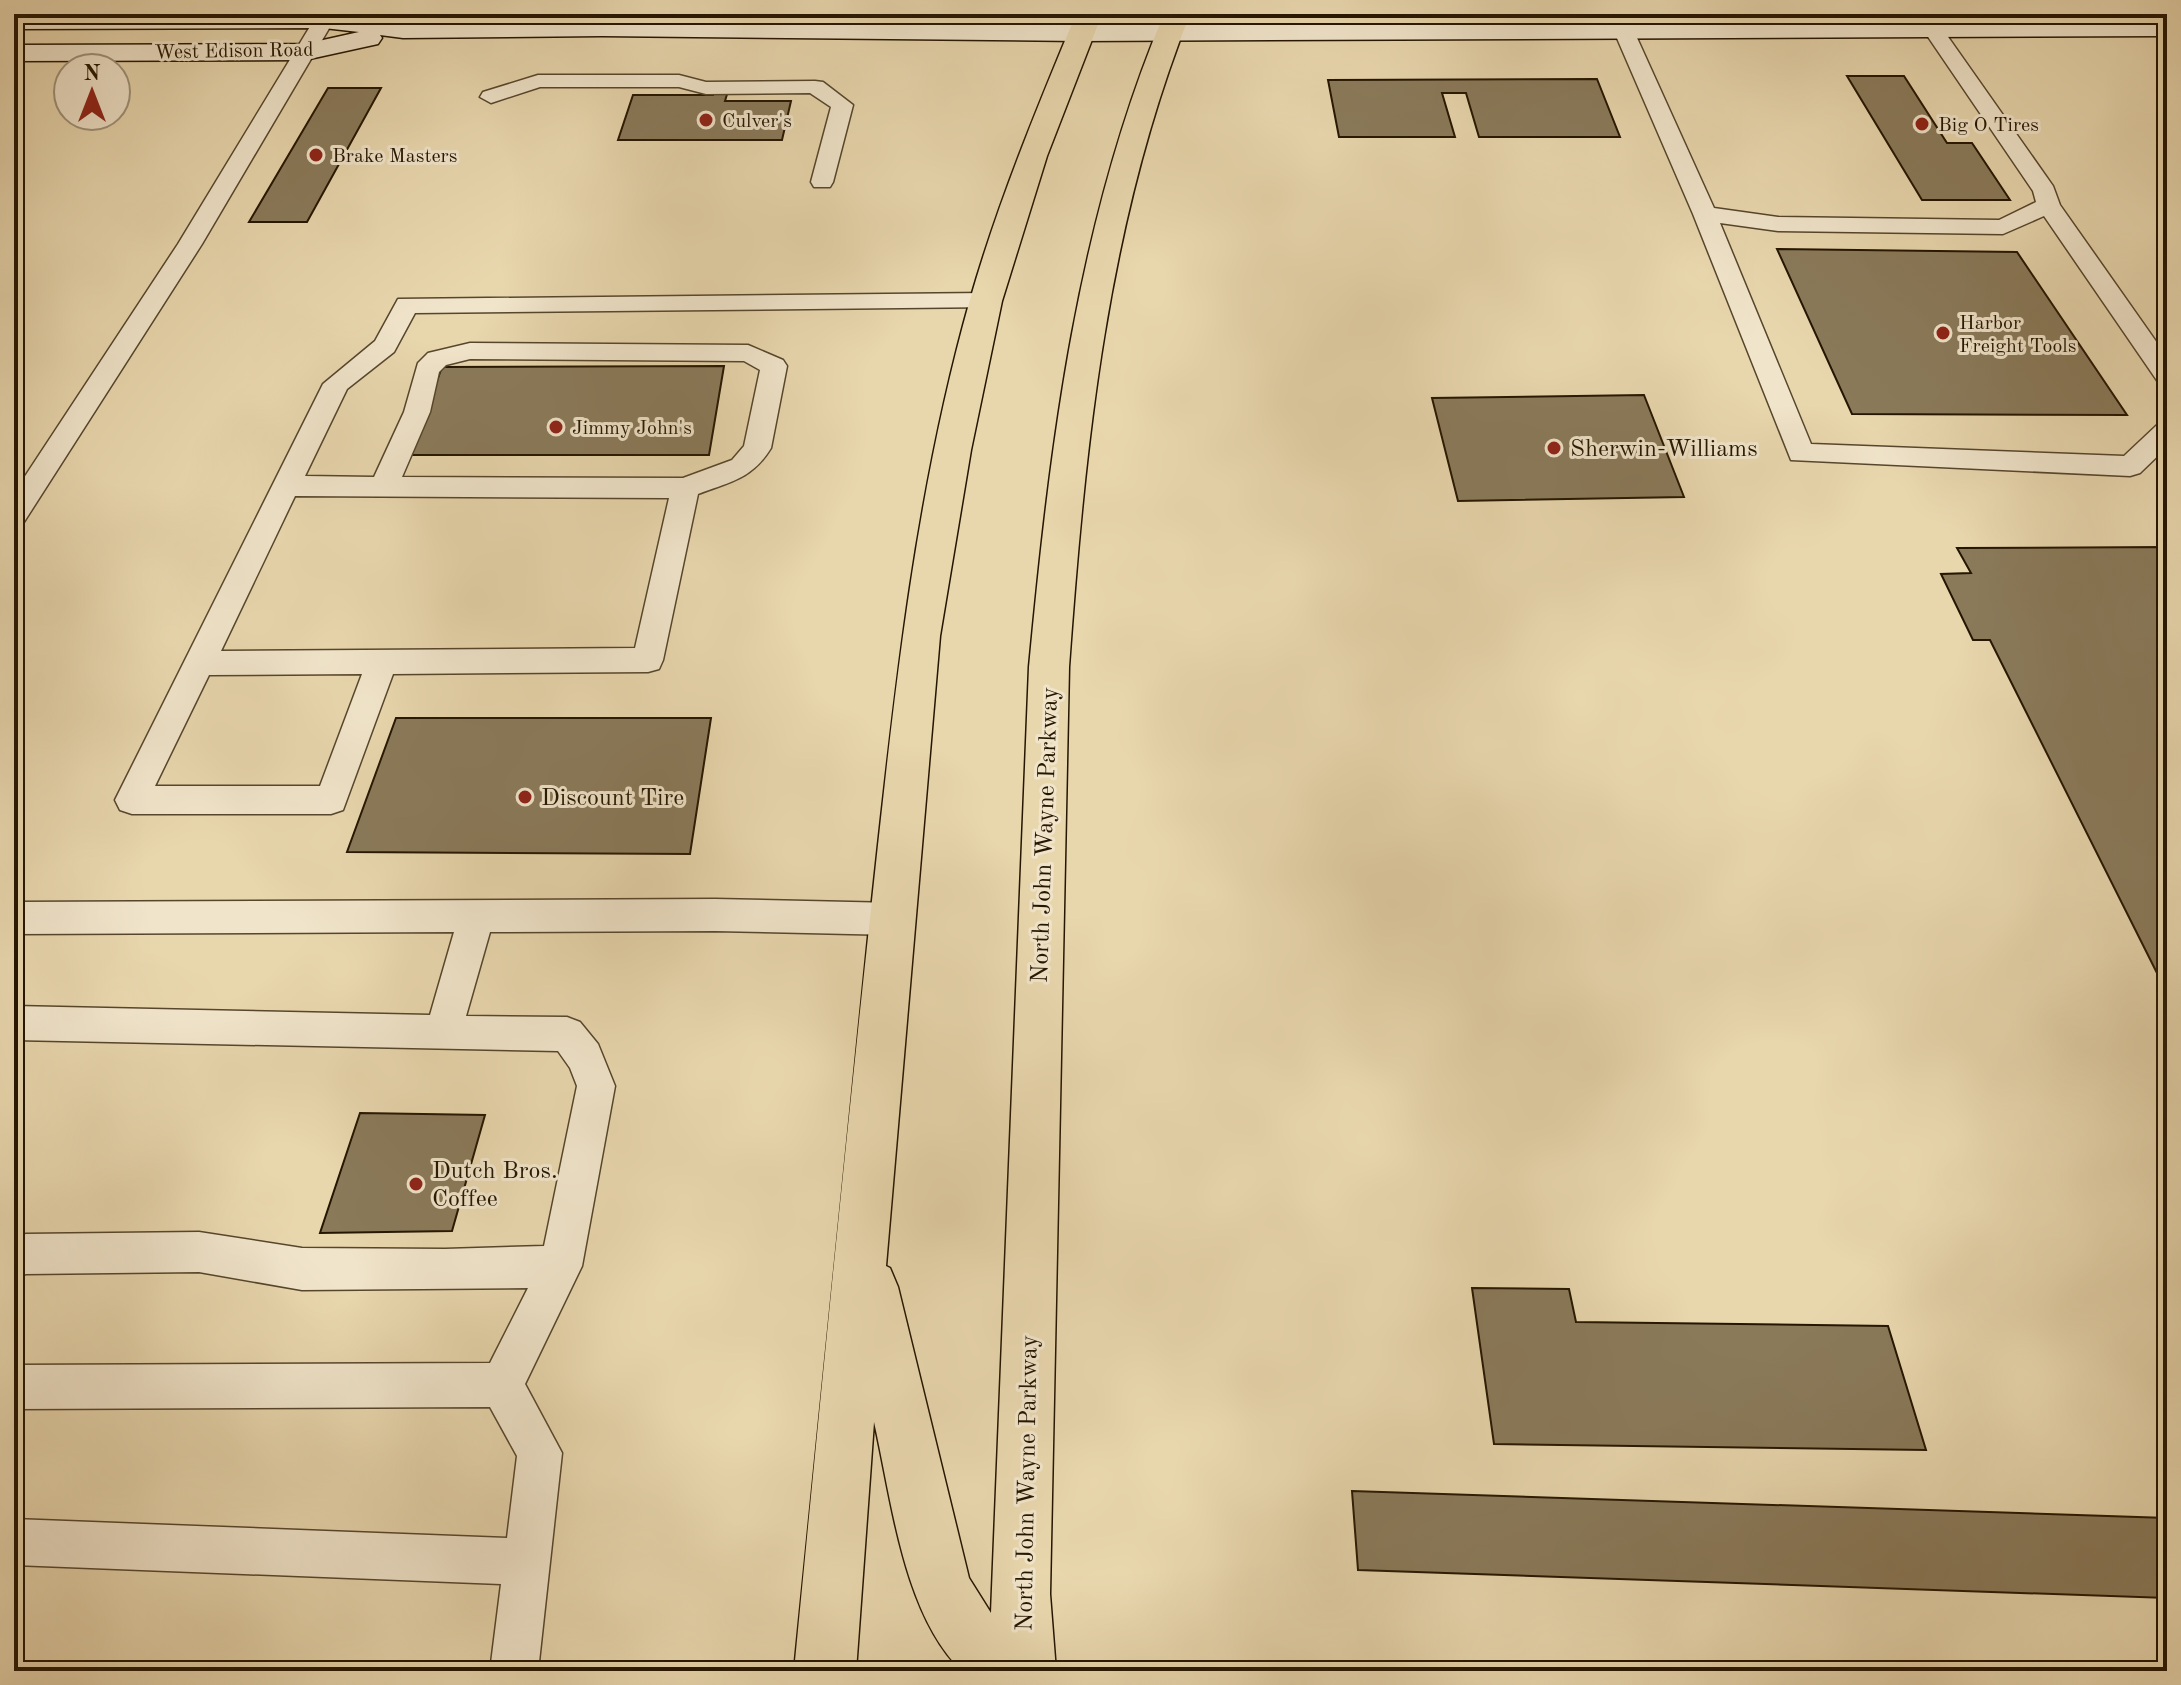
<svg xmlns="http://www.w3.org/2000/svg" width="2181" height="1685" font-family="'Old Standard TT',serif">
	<rect width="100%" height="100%" fill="#e8d6ad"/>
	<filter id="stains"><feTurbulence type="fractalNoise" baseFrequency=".0025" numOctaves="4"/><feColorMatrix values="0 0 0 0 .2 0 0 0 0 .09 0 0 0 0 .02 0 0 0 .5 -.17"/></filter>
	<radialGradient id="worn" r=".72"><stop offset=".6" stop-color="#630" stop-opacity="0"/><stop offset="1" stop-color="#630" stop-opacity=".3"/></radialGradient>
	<path fill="#8a7a5a" stroke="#251601" stroke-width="2" d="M1847 76H1904L1947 143H1972L2010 200H1922Z
		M1597 79 1620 137H1479L1466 93H1442L1455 137H1339L1328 80Z
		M328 88H381L307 222H249Z
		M714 91H728L725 101H791L782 140H618L633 95H713Z
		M1777 249 2017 252 2127 415 1852 414Z
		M724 366 709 455H410L442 367Z
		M1644 395 1684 497 1458 501 1432 398Z
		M2167 547V993L1990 640H1973L1941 574 1971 573 1957 548Z
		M396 718H711L690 854 347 852Z
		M360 1113 485 1115 452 1231 320 1233Z
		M1472 1288 1569 1289 1576 1322 1888 1326 1926 1450 1494 1444Z
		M1352 1491 2167 1518V1598L1358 1570Z"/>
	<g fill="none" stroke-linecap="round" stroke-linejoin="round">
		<defs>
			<path id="lane" d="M324 14 334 20 202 244 24 522 14 525V493L178 244 314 20Z
				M1932 22 1939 24 2053 186 2060 205 2167 357V385L2158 382 2044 216 2003 234 1778 231 1720 223 1811 444 2124 456 2157 425 2167 423V447L2140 473 2130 476 1791 460 1693 214 1613 29 1623 23 1633 29 1714 208 1778 217 1999 220 2036 202 2033 191 1922 28Z
				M538 75H679L706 82 815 81 823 82 853 105 833 182 830 187H814L811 182 831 107 810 93 706 94 679 87H540L491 103 480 97 483 92Z
				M986 293 995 295 998 301 995 307 415 313 394 352 347 389 305 476 374 477 404 412 418 363 428 353 470 343 748 345 783 360 787 366 771 448C752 479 730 482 698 494L663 660 659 669 648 672 393 674 343 810 331 814H132L120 810 115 800 323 384 375 341 398 299ZM470 359 744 361 760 370 744 446 732 460 683 478 402 477 430 412 439 372 446 365ZM295 496 669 498 635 648 221 651ZM362 674 320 786H155L209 675Z
				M715 899 895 903 907 908 913 919 907 930 895 935 715 931 490 932 466 1016 567 1017 580 1022 598 1044 615 1086 582 1266 525 1384 562 1453 538 1671H490L501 1584 14 1565V1519L507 1538 517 1456 490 1407 14 1409V1365L490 1363 528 1288 302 1290 199 1272 26 1274 14 1277V1237L26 1234 199 1232 302 1248 445 1249 544 1246 577 1086 570 1068 558 1051 14 1040V1006L430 1015 454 932 14 934V902Z"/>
			<path id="secondary" d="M14 14H339L403 22 602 20 1079 25 2167 20V36L1079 41 602 36 403 38 380 35 382 38 378 44 305 60 14 61V45L305 44 359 32 324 28 14 29Z"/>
			<path id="highway" d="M1076 14H1102L1047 156 1002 301 971 450 940 636 886 1266 890 1268 898 1287 969 1578 991 1613 1029 667C1050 445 1077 221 1164 14H1190C1107 222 1085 446 1069 667L1050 1594 1056 1671H962C903 1614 892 1500 874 1422L856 1671H794C818 1423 842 1175 869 928 892 717 912 505 970 300 998 202 1037 108 1076 14Z"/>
		</defs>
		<use href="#lane" stroke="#56462c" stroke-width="3"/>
		<use href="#secondary" stroke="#251601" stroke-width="3"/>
		<use href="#highway" stroke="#251601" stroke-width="3"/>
		<use href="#lane" fill="#f0e4ca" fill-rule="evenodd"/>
		<use href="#secondary" fill="#f0e4ca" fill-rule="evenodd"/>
		<use href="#highway" fill="#e8d6ad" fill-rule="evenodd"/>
	</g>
	<g fill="#8f2418" stroke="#f0e4ca" stroke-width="3">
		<circle cx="706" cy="120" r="8"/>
		<circle cx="1922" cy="124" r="8"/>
		<circle cx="316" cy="155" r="8"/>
		<circle cx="1943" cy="333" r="8"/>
		<circle cx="556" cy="427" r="8"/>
		<circle cx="1554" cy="448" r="8"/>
		<circle cx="525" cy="797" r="8"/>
		<circle cx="416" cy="1184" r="8"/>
	</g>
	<g text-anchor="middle" stroke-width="6" stroke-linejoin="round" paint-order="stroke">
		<g font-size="20" fill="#251601" stroke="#f0e4ca">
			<text transform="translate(234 50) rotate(-1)" y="7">West Edison Road</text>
		</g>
		<g font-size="20" fill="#251601" stroke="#f0e4ca" text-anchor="start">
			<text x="722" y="127">Culver's</text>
			<text x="1938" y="131">Big O Tires</text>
			<text x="332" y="162">Brake Masters</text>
			<text x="1959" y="329">Harbor<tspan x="1959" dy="23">Freight Tools</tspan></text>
			<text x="572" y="434">Jimmy John's</text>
		</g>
		<g font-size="24" fill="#251601" stroke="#f0e4ca" text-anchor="start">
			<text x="1570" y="456">Sherwin-Williams</text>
			<text x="541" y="805">Discount Tire</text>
			<text x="432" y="1178">Dutch Bros.<tspan x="432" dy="28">Coffee</tspan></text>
		</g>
		<g font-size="24" fill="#251601" stroke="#f0e4ca">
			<text transform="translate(1044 835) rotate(-88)" y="8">North John Wayne Parkway</text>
			<text transform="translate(1026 1483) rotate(-89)" y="8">North John Wayne Parkway</text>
		</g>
	</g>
	<rect width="2181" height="1685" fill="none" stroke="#e8d6ad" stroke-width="48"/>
	<rect x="16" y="16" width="2149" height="1653" fill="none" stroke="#251601" stroke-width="4"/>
	<rect x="24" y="24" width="2133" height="1637" fill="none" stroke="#251601" stroke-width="2"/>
	<g transform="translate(92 92)"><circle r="38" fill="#f0e4ca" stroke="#9f927a" stroke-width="2"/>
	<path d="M0-6L14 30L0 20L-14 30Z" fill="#8f2418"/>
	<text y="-12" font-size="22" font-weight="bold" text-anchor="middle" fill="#251601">N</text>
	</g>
	<rect width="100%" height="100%" filter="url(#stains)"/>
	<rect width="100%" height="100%" fill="url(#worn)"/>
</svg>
